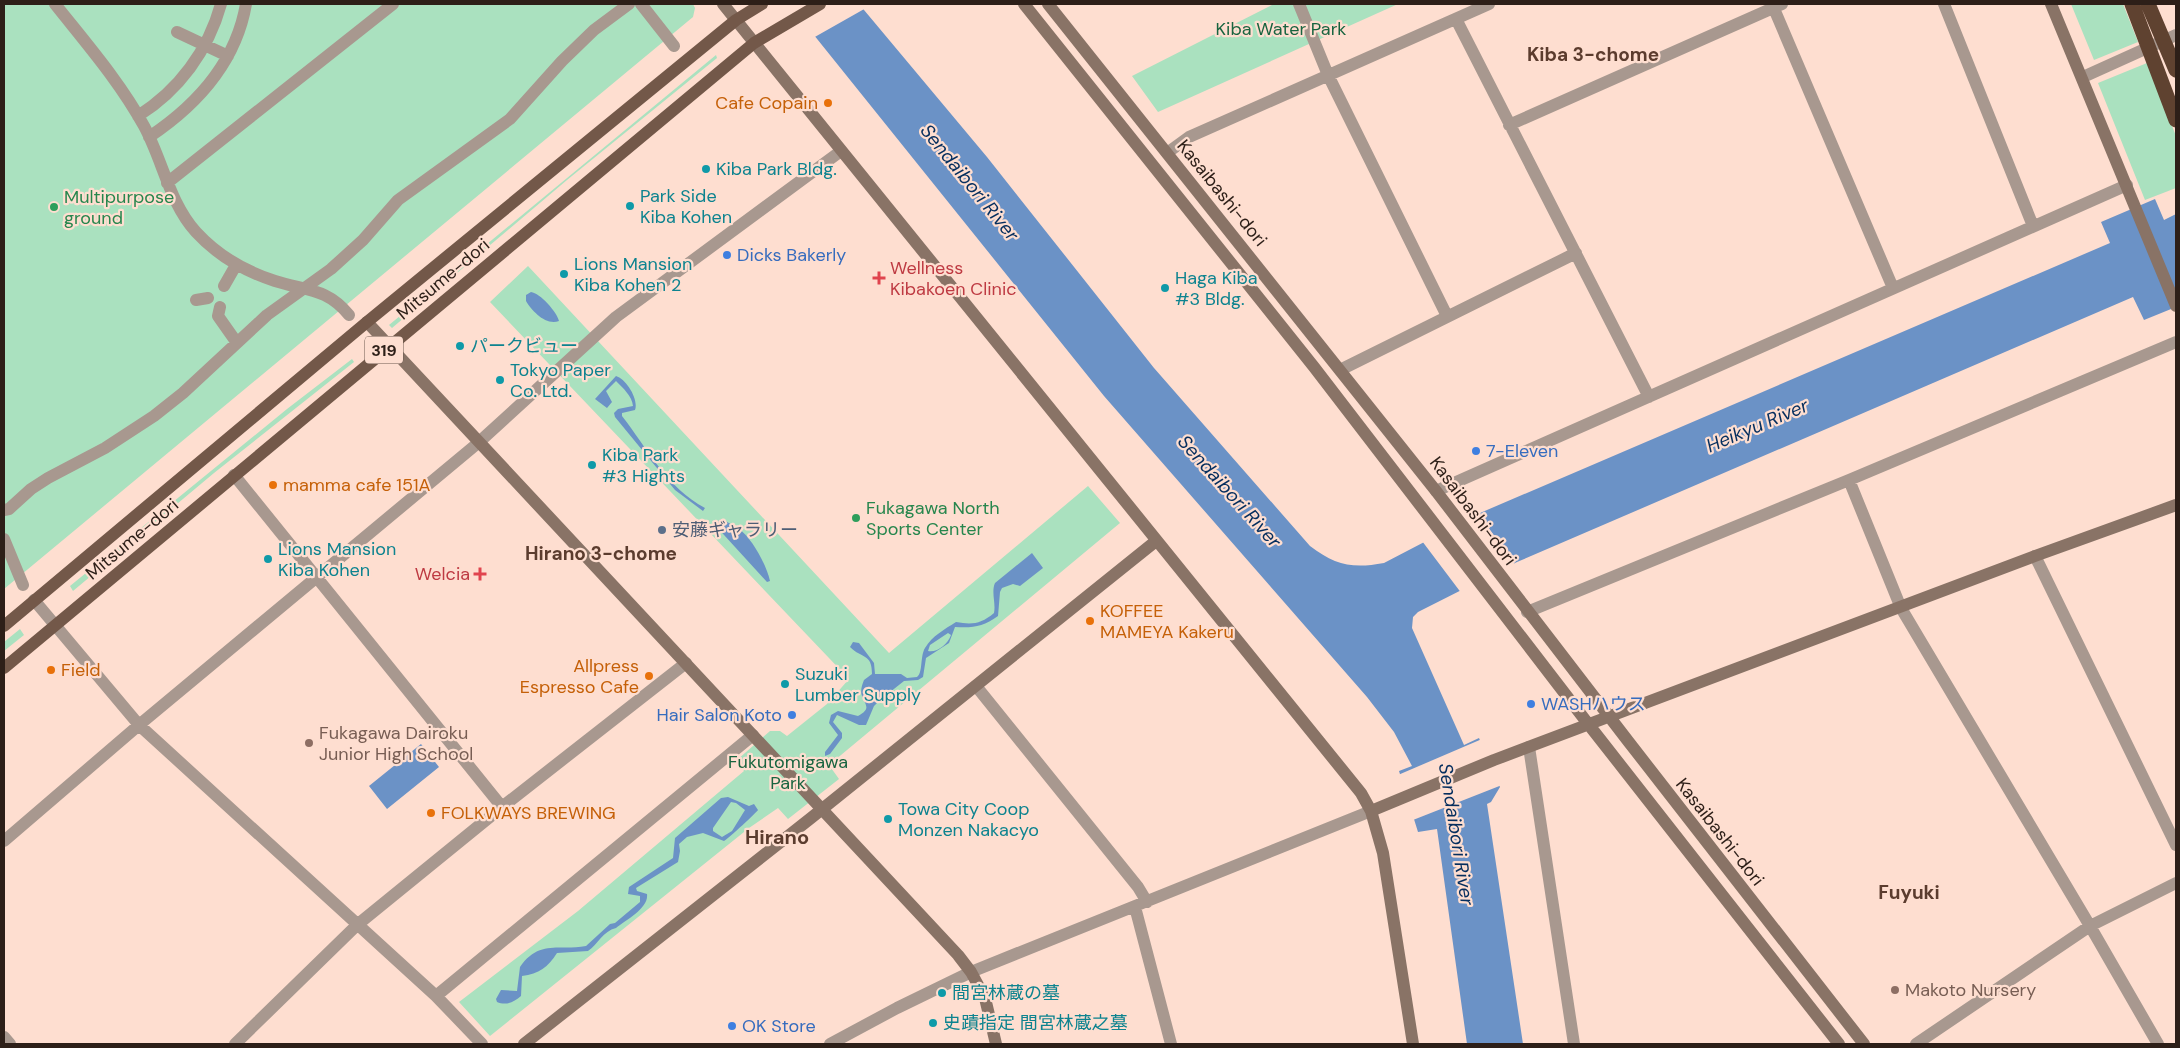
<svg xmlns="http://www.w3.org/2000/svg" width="2180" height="1048" font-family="'DM Sans','Noto Sans JP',sans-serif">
	<rect width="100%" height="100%" fill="#feded0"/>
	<path fill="#aae1bf" d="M4 4H693L695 8 693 17 4 589Z
		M1274 4H1398L1158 112 1132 76Z
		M2071 4H2123L2138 42 2094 60Z
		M716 55 717 58 567 180 392 328 389 325Z
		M2147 63 2176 136V188L2145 200 2098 83Z
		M528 266 889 653 1088 486 1120 523 829 765 839 779 788 819 778 808 749 828 490 1036 459 1002 578 911 744 771 737 760 770 731H780L787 736 827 704 849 679 490 302Z
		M352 359 354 362 214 473 73 591 70 586 287 409Z
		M20 629 24 635 4 651V642Z"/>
	<path fill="#6b92c6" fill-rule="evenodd" d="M789 4H859L987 157 1154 368 1310 546C1335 565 1352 569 1384 563L1480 513 2110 243 2101 222 2155 199 2164 220 2176 214V307L2144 320 2133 297 1517 562 1418 612 1413 617 1412 628 1464 745 1479 738 1500 787 1491 802 1487 804 1523 1044H1467L1437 829 1418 832 1399 771 1412 766 1394 732 1367 697 1104 396Z
		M531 292C540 293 557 312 559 321 546 326 532 311 526 301V295Z
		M616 376C626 379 639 399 635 410L622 413V416C647 448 667 488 705 508L703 511 675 490 615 417 614 413 618 409 633 406C632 396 623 388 616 381L606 391 612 402 607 408 595 399Z
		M721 519C727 522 734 525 739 529 752 538 767 566 770 581L767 582 714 524Z
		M1032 553 1043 568 1020 586 1013 584 1002 588 1000 592 998 616C983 627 973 628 955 627L949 643 926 658 923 677 918 680 904 681 880 700 874 706 866 725H859L837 715 833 722 842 733V738L830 754 825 756V752L838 735 829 723 831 715 838 711 858 716C871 709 866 706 862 696 860 691 862 685 864 680L872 674C872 653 862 659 850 647L853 642 859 643 874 663 875 674H901L907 678 917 677C923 673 920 656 925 648 932 636 945 629 956 622 972 625 981 624 994 613 996 603 991 592 995 583ZM948 633 951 635C948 644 937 653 928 651L930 645Z
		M421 744 439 767 387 809 369 786Z
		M728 797 749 806 754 804 758 810C757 812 729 838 724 841L703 833 687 837 679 844 680 851 678 862 636 888 637 891 647 894C649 908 626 920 616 928 603 931 598 944 588 951L557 953C548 967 539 974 522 976L521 996C514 1002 506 1006 497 1002L496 999 501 990 517 991 520 967C539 939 560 951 586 946L610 924 615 923 640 902V896L628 894 629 887 673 858 675 838 721 798ZM731 802 736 803 745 810 732 831 722 837 713 831V828Z"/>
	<path fill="#feded0" d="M787 4H863L866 8 813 38Z
		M1477 512 1515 565 1462 594 1422 541Z
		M1482 739 1502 785 1413 820 1398 775Z"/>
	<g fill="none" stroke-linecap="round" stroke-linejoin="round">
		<path stroke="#a8988f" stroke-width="12" d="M55 4C86 43 120 82 144 126 163 161 169 202 196 232 218 256 244 271 275 281 307 291 327 288 349 315
			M641 4 674 46
			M1299 4 1328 75 1447 316
			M1772 4 1893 288
			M1944 4 2033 226
			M1456 19 1649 397
			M177 32 228 56
			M2083 77 2176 35
			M138 116C179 90 208 51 221 4
			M1509 125 1782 4
			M149 137C197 105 236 62 246 4
			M1167 153 1189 137 1489 4
			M167 183 393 4
			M224 286 236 265
			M196 300 208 298
			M220 307 218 316 237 343
			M1340 370 1576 253
			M234 475 502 807
			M1849 480 1901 608 2090 926 2158 1044
			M1436 491 2127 185
			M4 510 9 509 31 489 48 478 105 448 154 416 183 393 267 315 331 269 363 240 398 200 510 119 562 61 594 30 629 4
			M4 539 23 585
			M2035 556 2176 845
			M34 600 139 725 436 996 482 1044
			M1527 612 1849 480 2176 342
			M976 686 1138 887 1147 902
			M1529 747 1574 1044
			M4 841 139 725 478 443 616 317 841 151
			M1135 907 1171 1044
			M436 996 753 735
			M4 1037 10 1044
			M235 1044 357 925 502 807 686 663
			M830 1044 897 1008 971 972 1371 811
			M1916 1044 2090 926 2176 883"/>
		<path stroke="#897366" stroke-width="12" d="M723 4 1361 793 1371 811 1383 853 1413 1044
			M1024 4 1314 367 1589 725 1839 1044
			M1048 4 1436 491 1628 741 1864 1044
			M2051 4 2176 306
			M367 322 958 955 971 972 985 998 996 1044
			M1371 811 1494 760 2035 556 2176 505
			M524 1044 811 818 1156 541"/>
		<path stroke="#735849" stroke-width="12" d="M4 626 367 322 736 20 762 4
			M4 668 754 43 820 4"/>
		<path stroke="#5f4230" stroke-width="15" d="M2132 4 2176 120
			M2148 4 2176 70"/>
	</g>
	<g fill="#e8710a" stroke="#feded0" stroke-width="2">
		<circle cx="828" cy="103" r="5"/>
		<circle cx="273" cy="485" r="5"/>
		<circle cx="1090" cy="621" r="5"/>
		<circle cx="51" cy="670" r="5"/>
		<circle cx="649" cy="676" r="5"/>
		<circle cx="431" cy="813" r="5"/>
	</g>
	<g fill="#0f9aa8" stroke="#feded0" stroke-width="2">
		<circle cx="706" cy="169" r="5"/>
		<circle cx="630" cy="206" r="5"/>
		<circle cx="564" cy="274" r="5"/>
		<circle cx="1165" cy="288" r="5"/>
		<circle cx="460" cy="346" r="5"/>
		<circle cx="500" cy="380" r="5"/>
		<circle cx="592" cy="465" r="5"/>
		<circle cx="268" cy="559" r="5"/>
		<circle cx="785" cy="684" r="5"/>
		<circle cx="888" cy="819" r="5"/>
		<circle cx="942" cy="993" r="5"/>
		<circle cx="933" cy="1023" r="5"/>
	</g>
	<g fill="#2e9e5b" stroke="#feded0" stroke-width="2">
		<circle cx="54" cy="207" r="5"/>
		<circle cx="856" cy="518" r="5"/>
	</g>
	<g fill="#3f7fe0" stroke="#feded0" stroke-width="2">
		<circle cx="727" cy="255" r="5"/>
		<circle cx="1476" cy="451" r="5"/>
		<circle cx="1531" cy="704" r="5"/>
		<circle cx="792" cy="715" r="5"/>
		<circle cx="732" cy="1026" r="5"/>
	</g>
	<g fill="#e0444e" stroke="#feded0" stroke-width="2">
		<path d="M876.5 270.5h5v5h5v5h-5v5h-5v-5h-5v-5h5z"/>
		<path d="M477.5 566.5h5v5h5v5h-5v5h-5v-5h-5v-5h5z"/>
	</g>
	<circle fill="#5c6f8a" stroke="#feded0" stroke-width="2" cx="662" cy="530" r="5"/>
	<g fill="#8d6e63" stroke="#feded0" stroke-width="2">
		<circle cx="309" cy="743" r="5"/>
		<circle cx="1895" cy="990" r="5"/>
	</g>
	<g text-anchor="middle" stroke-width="4.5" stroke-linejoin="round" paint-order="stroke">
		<rect fill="#feded0" stroke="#6c584f" stroke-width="1" x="365" y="336.5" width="38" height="27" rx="4"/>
		<g font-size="16" font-weight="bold" fill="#2d1f18">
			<text x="384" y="356">319</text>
		</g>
		<g font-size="18" fill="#18643f" stroke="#feded0">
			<text x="1281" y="35">Kiba Water Park</text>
			<text x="788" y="768">Fukutomigawa<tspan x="788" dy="21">Park</tspan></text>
		</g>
		<g font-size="18" fill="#c56008" stroke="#feded0" text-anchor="start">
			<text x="818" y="109" text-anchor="end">Cafe Copain</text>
			<text x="283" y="491">mamma cafe 151A</text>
			<text x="1100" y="617">KOFFEE<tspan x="1100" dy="21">MAMEYA Kakeru</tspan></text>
			<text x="639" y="672" text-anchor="end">Allpress<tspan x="639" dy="21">Espresso Cafe</tspan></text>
			<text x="61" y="676">Field</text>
			<text x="441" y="819">FOLKWAYS BREWING</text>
		</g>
		<g font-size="18" fill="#0d838f" stroke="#feded0" text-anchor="start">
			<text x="716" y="175">Kiba Park Bldg.</text>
			<text x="640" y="202">Park Side<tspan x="640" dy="21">Kiba Kohen</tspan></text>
			<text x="574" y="270">Lions Mansion<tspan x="574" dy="21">Kiba Kohen 2</tspan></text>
			<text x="1175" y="284">Haga Kiba<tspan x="1175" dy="21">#3 Bldg.</tspan></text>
			<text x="470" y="352">パークビュー</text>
			<text x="510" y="376">Tokyo Paper<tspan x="510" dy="21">Co. Ltd.</tspan></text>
			<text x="602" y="461">Kiba Park<tspan x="602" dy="21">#3 Hights</tspan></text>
			<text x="278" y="555">Lions Mansion<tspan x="278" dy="21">Kiba Kohen</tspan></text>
			<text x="795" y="680">Suzuki<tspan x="795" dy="21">Lumber Supply</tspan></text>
			<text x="898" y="815">Towa City Coop<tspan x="898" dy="21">Monzen Nakacyo</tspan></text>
			<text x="952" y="999">間宮林蔵の墓</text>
			<text x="943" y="1029">史蹟指定 間宮林蔵之墓</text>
		</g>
		<g font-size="18" fill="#2d1f18" stroke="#feded0">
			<text transform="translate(1222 193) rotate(51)" y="6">Kasaibashi-dori</text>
			<text transform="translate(443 279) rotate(-40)" y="6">Mitsume-dori</text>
			<text transform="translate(1473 511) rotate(53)" y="6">Kasaibashi-dori</text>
			<text transform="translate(132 539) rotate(-40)" y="6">Mitsume-dori</text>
			<text transform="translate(1720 832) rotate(52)" y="6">Kasaibashi-dori</text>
		</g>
		<g font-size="18" fill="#27864d" stroke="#feded0" text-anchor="start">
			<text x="64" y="203">Multipurpose<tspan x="64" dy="21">ground</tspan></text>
			<text x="866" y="514">Fukagawa North<tspan x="866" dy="21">Sports Center</tspan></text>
		</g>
		<g font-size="18" fill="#366cbe" stroke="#feded0" text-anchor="start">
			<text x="737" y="261">Dicks Bakerly</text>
			<text x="1486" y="457">7-Eleven</text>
			<text x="1541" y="710">WASHハウス</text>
			<text x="782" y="721" text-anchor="end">Hair Salon Koto</text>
			<text x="742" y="1032">OK Store</text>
		</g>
		<g font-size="18" fill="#be3a42" stroke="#feded0" text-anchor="start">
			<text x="890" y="274">Wellness<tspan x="890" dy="21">Kibakoen Clinic</tspan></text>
			<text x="470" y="580" text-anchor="end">Welcia</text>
		</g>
		<g font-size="18" fill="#4e5e75" stroke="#feded0" text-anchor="start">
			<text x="672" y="536">安藤ギャラリー</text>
		</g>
		<g font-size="18" fill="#785e54" stroke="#feded0" text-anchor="start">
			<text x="319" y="739">Fukagawa Dairoku<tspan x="319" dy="21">Junior High School</tspan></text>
			<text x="1905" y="996">Makoto Nursery</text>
		</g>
		<g font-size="19" font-weight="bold" fill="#5b3c2e" stroke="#feded0">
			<text x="1593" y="61">Kiba 3-chome</text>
			<text x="601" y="560">Hirano 3-chome</text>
			<text x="1909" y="899">Fuyuki</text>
		</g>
		<g font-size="19" font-style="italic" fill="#052e5e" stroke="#feded0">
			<text transform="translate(970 182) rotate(51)" y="7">Sendaibori River</text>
			<text transform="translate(1757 425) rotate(-23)" y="7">Heikyu River</text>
			<text transform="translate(1230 491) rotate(48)" y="7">Sendaibori River</text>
			<text transform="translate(1457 834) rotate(81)" y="7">Sendaibori River</text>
		</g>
		<g font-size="20" font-weight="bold" fill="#5b3c2e" stroke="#feded0">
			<text x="777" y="844">Hirano</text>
		</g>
	</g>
	<rect width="2180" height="1048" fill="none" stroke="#2d1f18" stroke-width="10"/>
</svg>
